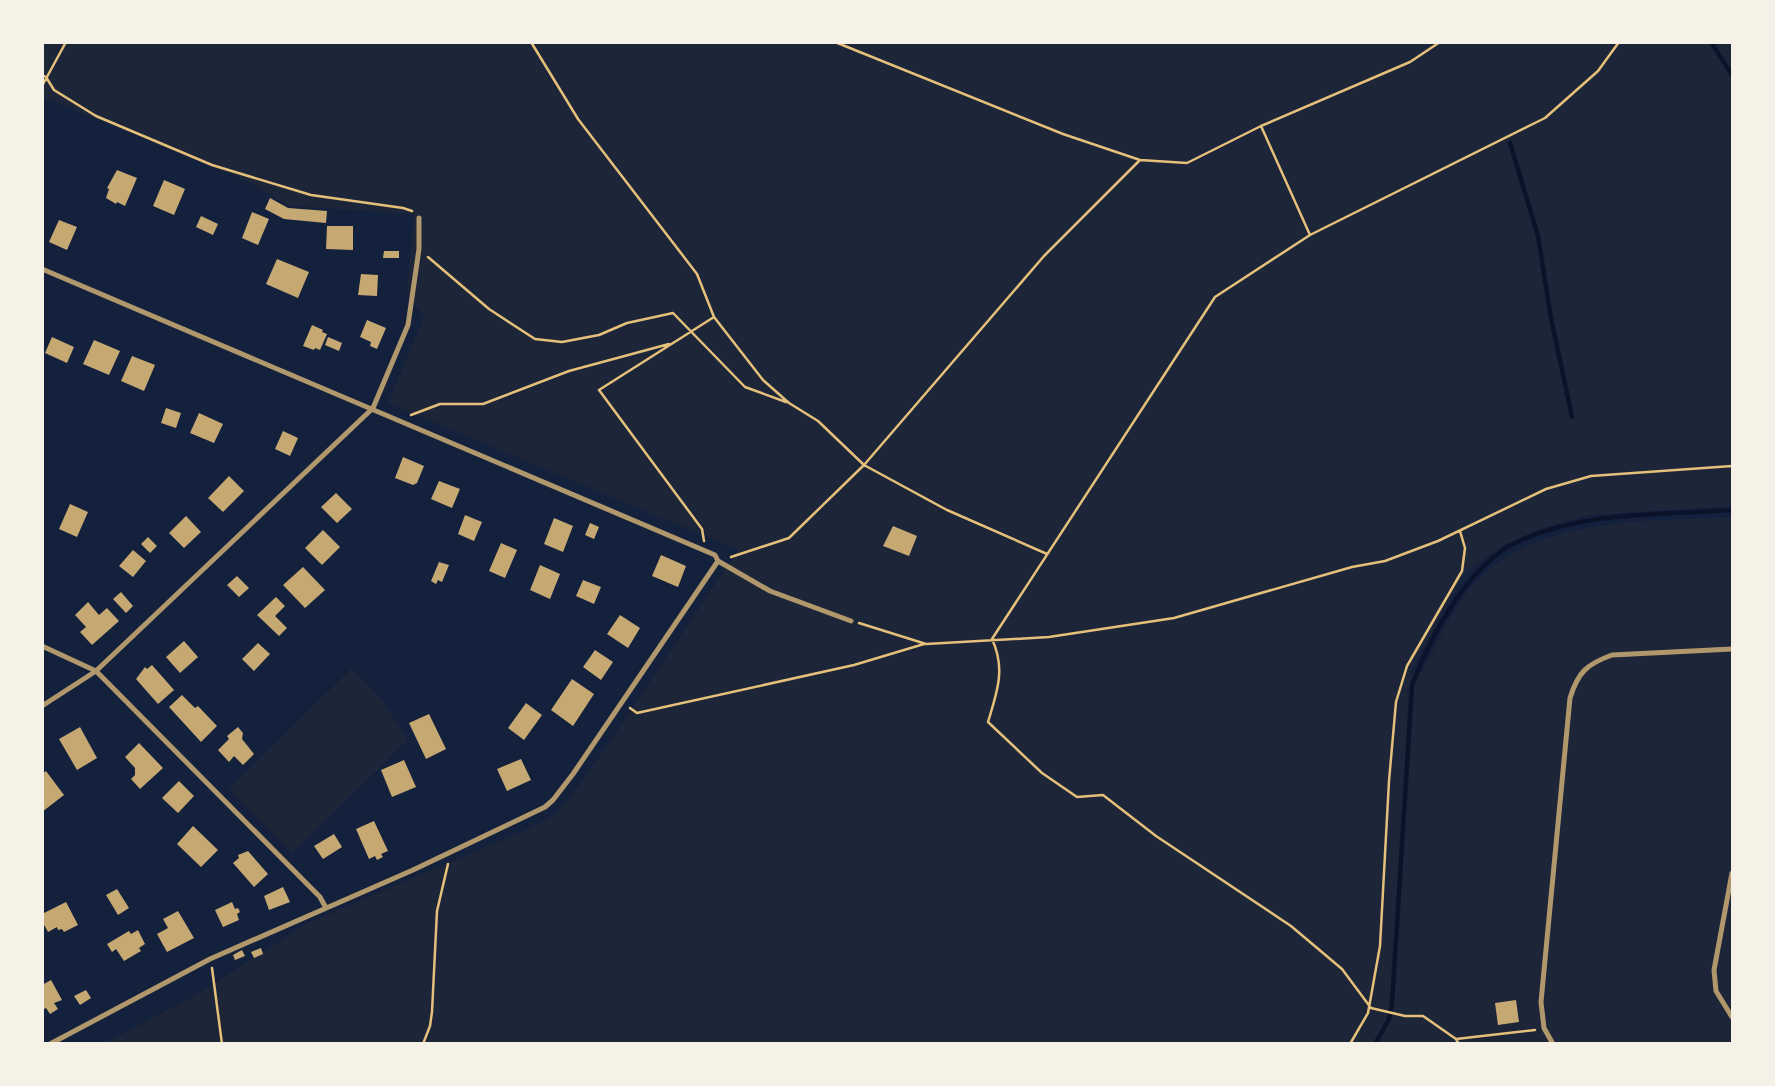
<svg xmlns="http://www.w3.org/2000/svg" width="1775" height="1086" font-family="Barlow,sans-serif">
	<rect width="100%" height="100%" fill="#14213d"/>
	<path fill="#1d2539" d="M42 43H1732V506L1588 515 1543 528 1504 545 1466 571 1409 675 1422 672C1438 644 1451 610 1472 586 1536 515 1645 522 1732 517V1043H105L196 995 310 922 523 831 553 816 569 799 612 739 738 550 388 403 424 317 407 293 414 214 289 206 249 182 43 97Z
		M352 668 383 701 408 740 292 853 229 789Z"/>
	<g fill="none" stroke-linecap="round" stroke-linejoin="round">
		<path stroke="#0b132b" stroke-width="4.5" d="M1711 42 1732 75
			M1510 143 1538 236 1551 318 1572 417
			M1375 1044 1389 1019 1392 1004 1412 685C1431 636 1466 568 1515 543 1581 511 1661 515 1732 510"/>
	</g>
	<path fill="#c6a872" d="M117 170 137 178 125 206 117 202 116 204 106 198 109 189 107 188Z
		M164 180 185 189 174 215 153 206Z
		M270 198 288 208 327 211 326 223 284 219 265 209Z
		M252 212 269 219 258 245 242 238Z
		M201 216 218 224 213 235 196 227Z
		M59 220 77 227 67 250 49 242Z
		M327 226H353V250L326 249Z
		M384 251H399V258H383Z
		M277 259 309 272 298 298 266 284Z
		M361 274 378 275 377 296 358 295Z
		M367 320 386 328 377 349 370 346 371 342 360 337Z
		M312 325 323 330 322 332 327 334 320 350 315 348 314 350 303 346Z
		M52 337 74 347 67 363 45 353Z
		M328 337 342 343 339 351 325 345Z
		M94 340 120 351 109 375 83 364Z
		M132 356 155 365 144 391 121 381Z
		M166 408 181 413 176 428 161 423Z
		M199 413 223 424 214 443 190 433Z
		M283 431 298 438 290 456 275 449Z
		M403 457 424 466 417 483 413 485 395 478Z
		M229 476 244 491 223 512 208 498Z
		M439 481 460 489 452 508 431 499Z
		M336 493 352 509 337 523 321 507Z
		M70 504 88 512 77 537 59 529Z
		M465 515 482 522 474 541 458 534Z
		M186 516 201 532 184 548 169 533Z
		M554 518 573 526 563 552 544 544Z
		M590 523 599 527 594 539 585 535Z
		M893 526 917 536 909 556 883 546Z
		M323 530 340 547 322 565 305 548Z
		M148 537 157 546 150 553 141 544Z
		M501 543 517 550 505 578 489 571Z
		M133 550 146 561 133 577 119 566Z
		M661 555 686 566 678 587 652 576Z
		M439 562 449 565 442 582 438 580 436 584 431 581Z
		M540 565 560 574 550 599 530 590Z
		M303 567 325 590 305 608 283 585Z
		M237 576 249 588 239 597 227 585Z
		M583 580 601 587 594 604 576 596Z
		M121 592 133 606 126 613 113 599Z
		M276 597 285 606 275 616 287 628 279 636 257 615Z
		M88 602 99 615 107 608 119 621 92 645 80 632 86 627 75 615Z
		M620 615 640 628 628 648 607 634Z
		M184 641 198 657 180 673 166 657Z
		M258 643 270 654 254 671 242 659Z
		M595 650 613 662 601 680 583 667Z
		M152 665 174 690 158 704 136 679 145 667 147 669Z
		M572 679 594 694 573 726 551 710Z
		M182 695 195 708 198 706 217 726 201 742 169 707Z
		M526 703 542 715 524 740 508 728Z
		M429 714 446 749 426 759 409 723Z
		M80 727 97 758 77 770 59 739Z
		M238 727 243 733 242 739 254 754 243 765 234 756 229 762 218 750 229 739 227 736Z
		M139 743 163 768 140 789 131 779 135 775V768L125 757Z
		M521 759 531 780 507 791 497 769Z
		M404 760 416 787 392 797 381 770Z
		M46 771 64 795 42 812V774Z
		M179 781 194 796 178 813 162 798Z
		M374 821 388 851 381 854 383 857 377 860 375 856 369 859 356 829Z
		M193 826 218 850 201 867 177 844Z
		M334 834 342 847 323 859 314 846Z
		M248 851 268 874 254 887 233 863 239 858 238 855Z
		M283 887 290 902 269 910 264 896Z
		M117 889 129 908 118 915 106 895Z
		M66 902 78 925 64 932 62 929 58 930 57 927 48 932 42 921V914Z
		M232 902 235 909 238 908 240 912 237 914 239 920 223 927 215 910Z
		M178 911 194 938 167 952 157 934 168 928 163 919Z
		M138 930 145 944 139 948 141 951 124 961 116 949 112 952 107 944 129 931 131 934Z
		M261 948 263 954 254 958 251 952Z
		M242 950 245 956 235 960 233 955Z
		M51 980 62 1000 54 1003 58 1009 50 1014 46 1008 42 1010V985Z
		M86 990 91 998 80 1005 74 996Z
		M1516 1000 1519 1022 1498 1025 1495 1003Z"/>
	<g fill="none" stroke-linecap="round" stroke-linejoin="round">
		<path stroke="#e5c07b" stroke-width="2.5" d="M531 42 578 119 697 274 714 317 763 380 789 403 818 421 864 465 947 510 1047 554
			M835 42 1063 134 1140 160
			M42 75 46 77 54 90 96 116 212 165 311 195 403 208 412 211
			M42 86 66 42
			M1261 126 1310 235
			M428 257 489 309 535 339 562 342 599 335 627 323 673 313 745 387 786 402
			M411 415 440 404H483L569 371 669 344
			M704 541 702 529 599 390 714 317
			M731 557 789 538 864 465 1044 256 1140 160 1187 163 1261 126 1410 62 1440 42
			M859 623 926 644 1049 637 1174 618 1352 567 1385 561 1438 541 1546 489 1591 476 1732 466
			M630 708 637 713 854 665 924 644
			M212 968 222 1044
			M1535 1030 1456 1039 1423 1016H1405L1371 1008 1342 969 1291 926 1156 836 1103 795 1077 797 1042 773 988 722C997 692 1006 669 992 639L1215 297 1310 235 1545 118 1598 71 1619 42
			M1456 1039 1459 1044
			M423 1044 430 1026 432 1012 437 911 448 864
			M1350 1044 1368 1013 1380 946 1389 781 1396 702 1407 666 1462 571 1465 548 1460 531"/>
		<path stroke="#b1986c" stroke-width="5" d="M42 269 715 555 718 561 770 591 851 621
			M42 646 96 671 320 897 326 908
			M42 706 96 671 373 408 408 325 419 249V218
			M1732 873 1714 970 1716 991 1732 1017
			M50 1044 210 959 413 870 545 807 553 800 573 774 718 561
			M1553 1044 1544 1028 1541 1002 1570 698C1578 672 1587 664 1612 655L1732 649"/>
	</g>
	<rect width="1775" height="1086" fill="none" stroke="#f6f1e7" stroke-width="88"/>
</svg>
